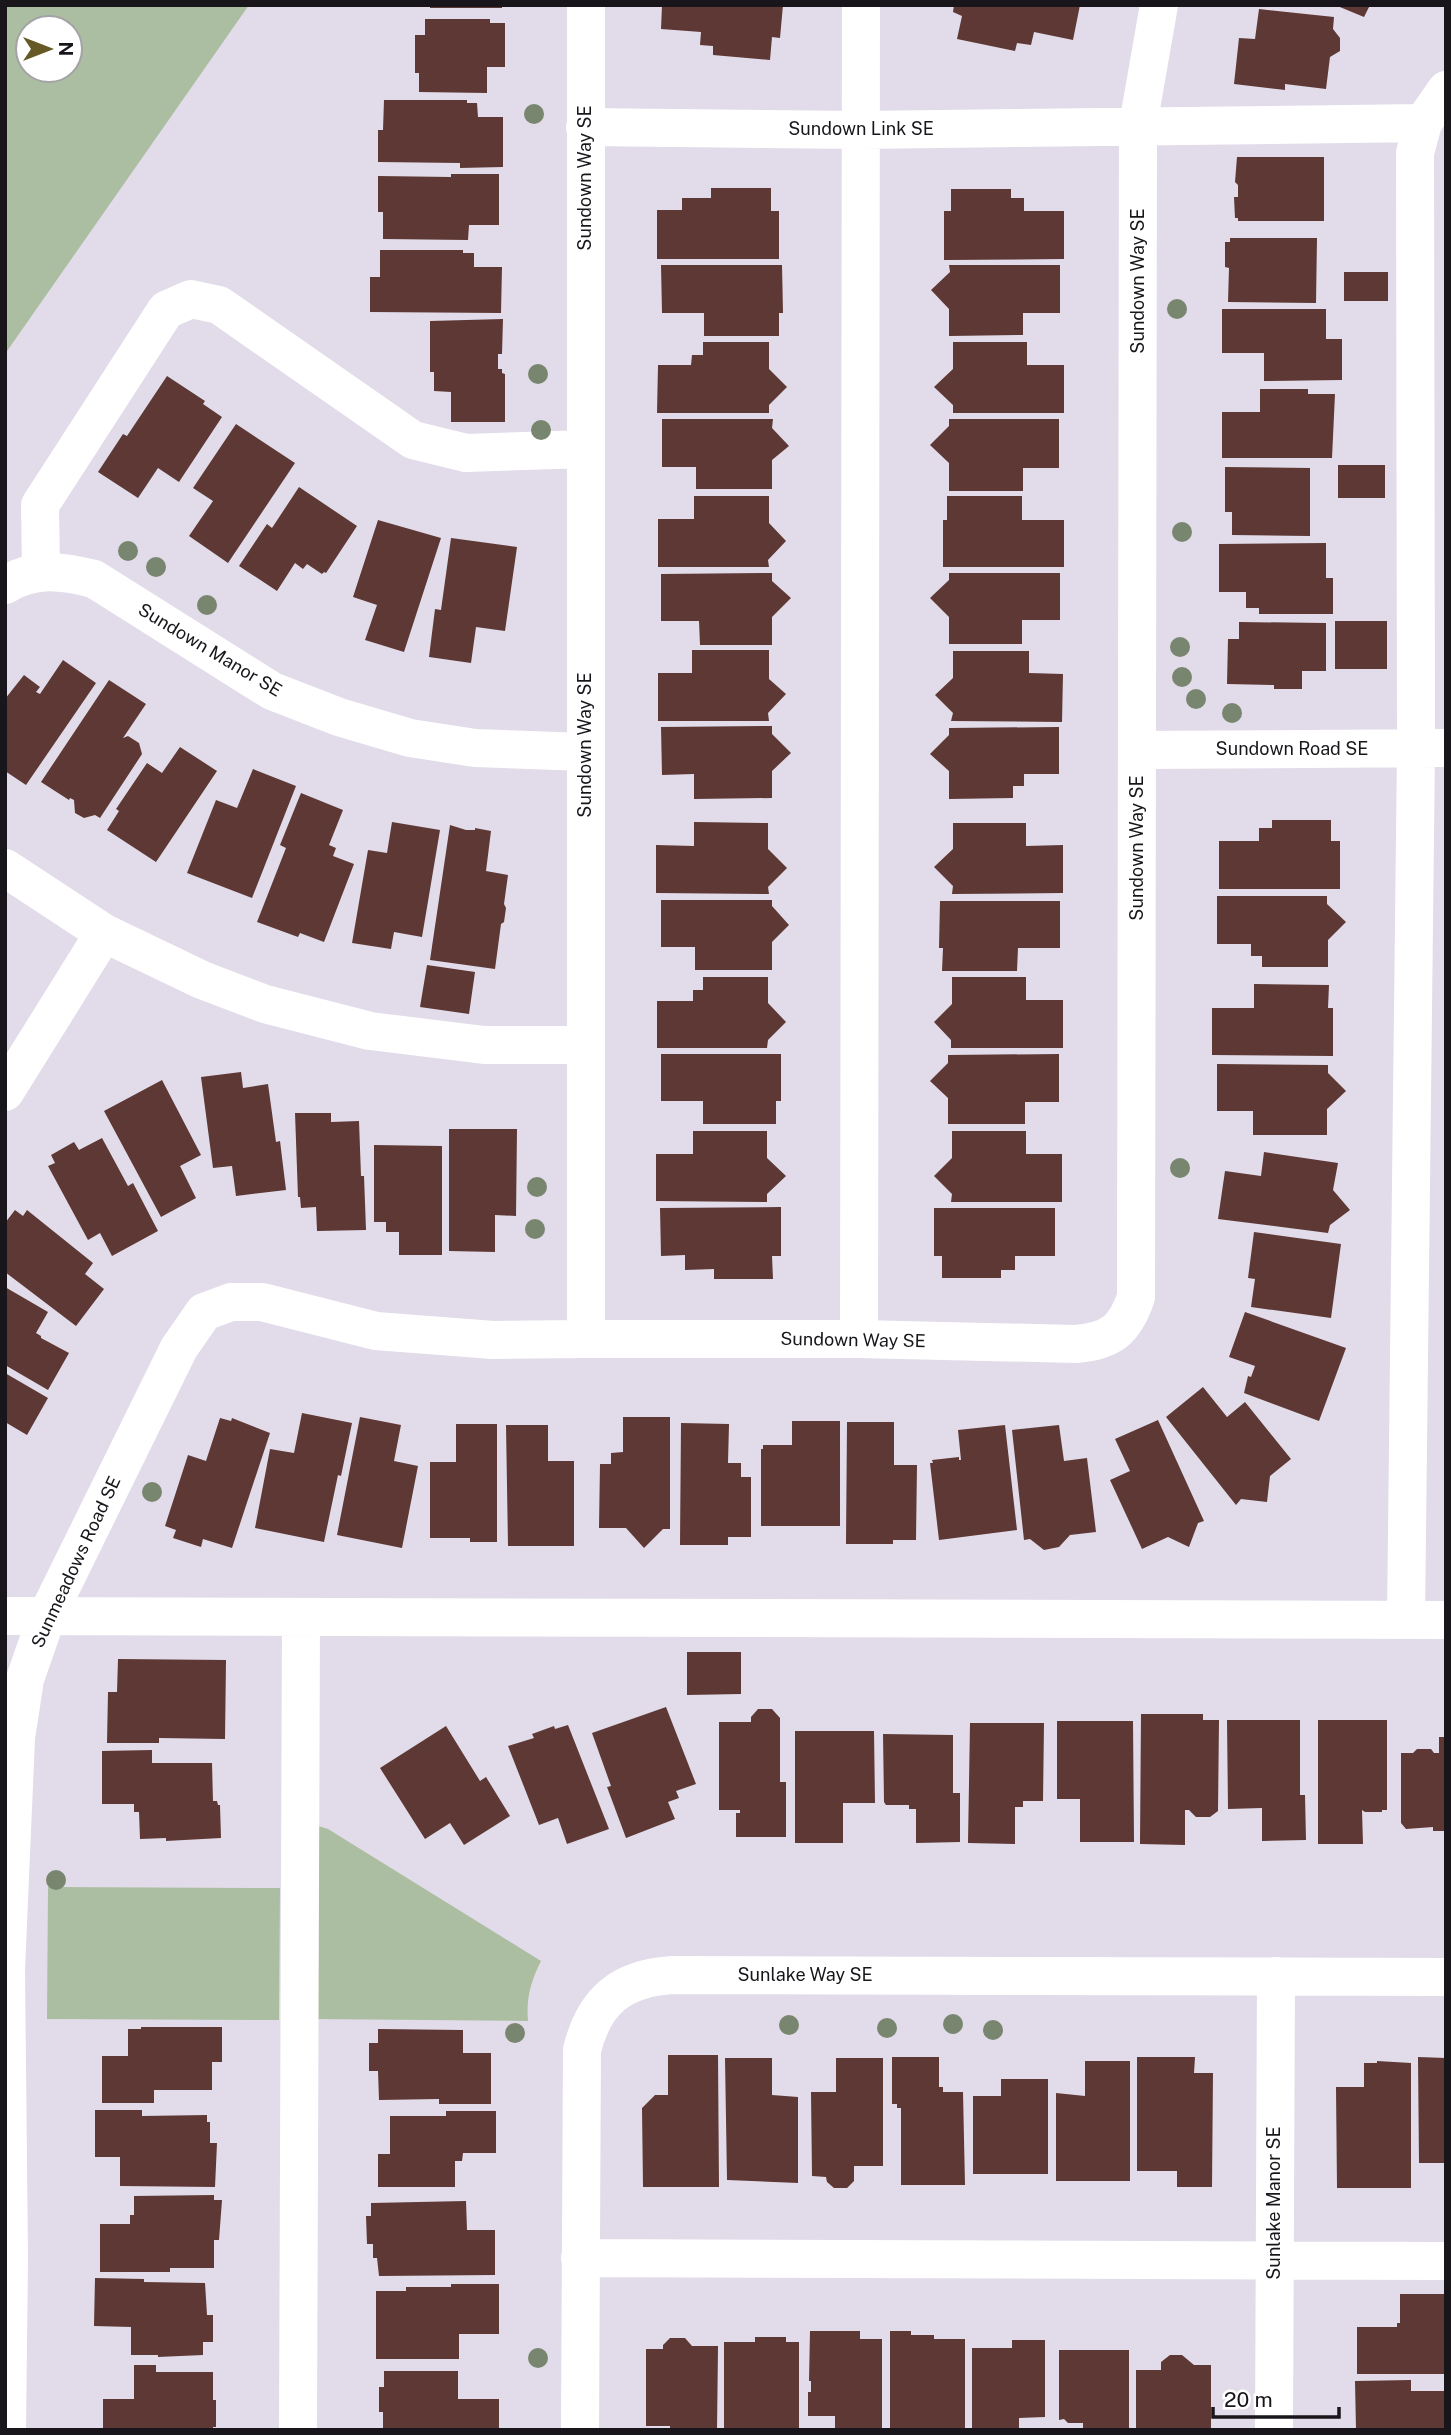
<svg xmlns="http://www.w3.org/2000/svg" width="1451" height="2435" font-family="'Public Sans',sans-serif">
	<rect width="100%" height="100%" fill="#e2dcea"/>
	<path fill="#abbea1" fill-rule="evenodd" d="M5 5H249L5 354ZM28 28H70V70H28Z
		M312 1824 328 1829 541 1961C531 1981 526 1998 528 2021L310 2019Z
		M48 1887 280 1888 279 2020 47 2019Z"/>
	<path fill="#5d3834" d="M430 5H502V8H430Z
		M662 5H783L780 38 772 37 770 60 713 55V46L700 45 701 32 661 29Z
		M954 5H1080L1073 40 1034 32 1031 45 1017 43 1015 51 957 39 962 16 953 12Z
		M1335 5H1370L1364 17Z
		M1259 9 1334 17 1333 29 1340 38V51L1330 57 1326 89 1285 84V90L1234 84 1239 38 1255 39Z
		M425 19H490V23H505V67H487V93L419 92V73H415V35H425Z
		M384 100H467V103H477L478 117H503V167L460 168V163L378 162V130H383Z
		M1237 157H1324V221H1238V218H1235L1234 197H1238V185L1235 182Z
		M451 174H499V225H469L468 240 383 239V212H378V176L451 177Z
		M711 188H771V211H779V259H657V210H682V198H711Z
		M951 189H1011V198H1024V211H1064V259L944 260V211H951Z
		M1230 238H1317L1316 303 1228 302 1229 268 1225 267V242H1230Z
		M380 250H463V253H474V267H502L501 313 370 312V277H380Z
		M661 265H782L783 313H779V336H704V313H662Z
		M949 265H1060V313H1023V335L949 336V309L931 290 950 272Z
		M1344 272H1388V301H1344Z
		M1222 309H1326V339H1342V380L1264 381V353H1222Z
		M503 319 502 354H498V369H502V373L505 374V422H451V392L434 391V372H430V321Z
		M703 342H769V369L787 387 769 405V413H657L658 365H691L692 355H703Z
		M953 342H1027V365H1064V413H953V405L934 387 953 369Z
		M167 376 205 401 203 404 222 417 179 482 158 468 138 498 98 472 123 434 127 436Z
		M1260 389H1308V394H1335L1332 458H1222V412H1260Z
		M662 419H773L772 428 789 446 772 460V489H696V467H662Z
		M949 419H1059V468H1023V491H949V463L930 445 949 426Z
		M236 424 295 463 228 563 189 536 213 501 193 488Z
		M1338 465H1385V498H1338Z
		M1225 467 1310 468V536L1232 535V512H1225Z
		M299 487 357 526 326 573 324 572 322 574 307 564 303 569 295 563 277 591 239 566 267 524 272 528Z
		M694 496H769V523L786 541 768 560 769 567H658V519H694Z
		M947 496H1022V520H1064V567H943V520H947Z
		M378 520 441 538 404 652 365 640 377 605 353 597Z
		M451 538 517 547 505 631 476 627 471 663 429 657 435 609 441 610Z
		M1326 543V578H1333V614H1259V608H1246V592H1219V544Z
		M772 573V581L791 598 772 617V645H700L699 621H661V574Z
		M949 573H1060V620H1022V644H949V617L930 598 949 580Z
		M1335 621H1387V669H1335Z
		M1239 622 1326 623V671H1302V689H1274V685L1227 684 1228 639H1239Z
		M692 650H769V679L786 694 768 713 769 721H658V673H692Z
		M953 651H1029V673L1063 674 1062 722 951 721 953 713 935 695 953 678Z
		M63 660 96 683 26 785 5 771V699L24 675 40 687 36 692 40 694Z
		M109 680 146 704 123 738 128 736 139 743 142 754 100 818 95 815 84 818 75 813 74 800 70 798 69 800 41 782Z
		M772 726V734L791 753 772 771V798L694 799V774L662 775 661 727Z
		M1059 727V774H1024V786H1013V798L949 799V771L930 754 949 735V728Z
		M180 747 217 771 156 862 107 830 119 811 116 809 147 763 162 773Z
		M253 769 296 786 252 898 187 873 216 800 237 808Z
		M301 793 343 810 329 845 336 848 333 856 354 864 324 942 300 933 298 937 257 922 286 848 280 845Z
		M1272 820H1331V841H1340V889H1219V841H1259V828H1272Z
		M392 822 440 830 422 937 394 932 391 949 352 943 368 850 387 853Z
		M694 822 768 823V849L787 868 768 887 769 894 656 893V845L694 846Z
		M953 823H1026V846L1063 845V893L952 894 953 886 934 867 953 849Z
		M450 825 466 830H475V828L491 831 486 871 508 875 504 904 506 908 504 922 501 924 495 969 430 960Z
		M1217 896H1327V904L1346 922 1328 940V967H1262V956H1251V944H1217Z
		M661 900H772V906L789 925 772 942V970H695V947H661Z
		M940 901H1060V948H1018L1017 971H942L943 948H939Z
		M427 965 475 972 469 1014 420 1007Z
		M703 977H768V1003L786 1022 768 1040 767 1048H657V1001H693V990H703Z
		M952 977H1026V1000H1063V1048H951V1040L934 1022 952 1004Z
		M1254 984 1329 985 1328 1008H1333V1056L1212 1055V1008H1254Z
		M661 1054H781V1101H776V1124H703V1101H661Z
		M1059 1054V1102H1025V1124H948V1098L930 1081 948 1063V1055Z
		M1217 1064 1328 1065V1073L1346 1091 1327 1109V1135H1253V1111H1217Z
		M241 1072 243 1088 268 1084 276 1142 280 1141 286 1190 236 1196 232 1166 213 1168 201 1077Z
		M162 1080 201 1155 180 1166 196 1198 161 1217 104 1111Z
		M295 1113H331V1122L359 1121 361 1176H364L366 1230 317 1231 316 1207 301 1208 300 1197H298Z
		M449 1129H517L516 1216 495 1215V1252L449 1251Z
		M693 1131H767V1158L786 1176 767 1194V1202L656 1201V1154H693Z
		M952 1131H1026V1154H1062V1202H951L952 1194 934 1176 952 1158Z
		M102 1138 128 1186 133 1183 158 1231 112 1256 100 1233 88 1240 48 1166 55 1163 51 1155 74 1142 79 1150Z
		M374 1145 442 1146V1255H399V1232H386V1222H374Z
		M1264 1152 1338 1163 1333 1190 1350 1210 1330 1225 1328 1233 1218 1219 1225 1171 1261 1176Z
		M781 1207V1256H772L773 1279H714V1269L685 1270V1255L661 1256 660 1208Z
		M934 1208H1055V1256H1015V1270H1001V1278H942V1256H934Z
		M15 1210 23 1216 27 1210 93 1263 85 1274 104 1289 76 1326 5 1272V1223Z
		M1254 1232 1341 1244 1331 1318 1251 1307 1255 1279 1248 1278Z
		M5 1287 48 1312 36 1333 41 1336V1338L69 1353 48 1390 5 1365Z
		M1245 1312 1346 1348 1319 1421 1244 1393 1248 1376 1251 1377 1255 1366 1229 1357Z
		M5 1373 48 1398 27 1435 5 1422Z
		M1203 1387 1227 1417 1245 1402 1291 1459 1270 1476 1267 1502 1241 1499 1236 1505 1166 1417Z
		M302 1413 352 1423 341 1476 338 1475 324 1542 255 1528 270 1449 294 1453Z
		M360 1417 401 1425 394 1461 418 1466 402 1548 337 1535Z
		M623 1417H670V1529H663L644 1548 626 1528H599L600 1464H611V1453L623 1452Z
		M220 1418 231 1421 232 1418 270 1433 232 1548 203 1539 201 1547 173 1538 176 1530 165 1526 188 1455 206 1461Z
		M1158 1420 1204 1521 1198 1523 1189 1547 1168 1537 1142 1549 1110 1480 1130 1471 1115 1439Z
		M792 1421H840V1526H761V1449H763V1445H792Z
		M847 1422H894V1465H917L916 1540H893V1544H846Z
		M681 1423 729 1424 728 1463H741V1477H751V1537H728V1545H680Z
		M456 1424H497V1542H470V1538H430V1462H456Z
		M506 1425H548V1461H574V1546H508Z
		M1005 1425 1017 1530 939 1540 930 1463H933L932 1460 959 1457V1460H961L958 1430Z
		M1059 1425 1064 1461 1087 1458 1096 1532 1070 1535 1059 1547 1044 1550 1030 1539 1024 1540 1012 1430Z
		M687 1652H741V1694L687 1695Z
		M118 1659 226 1660 225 1739 159 1738V1743H107L108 1692H117Z
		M666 1707 696 1784 676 1791 679 1798 668 1802 675 1819 626 1838 607 1787 611 1786 592 1733Z
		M758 1709H772L780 1718V1782H786V1837H736V1813H740V1810H719V1722H751V1717Z
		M1141 1714H1203V1720H1219L1218 1811 1210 1817H1196L1189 1810H1185V1845L1140 1844Z
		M1227 1720H1300V1795H1305L1306 1840 1262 1841V1808L1228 1809Z
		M1318 1720H1387V1810H1382V1812H1365L1362 1810 1363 1844H1318Z
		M1057 1721H1133L1134 1842H1080V1799H1057Z
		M970 1723H1044L1043 1801H1023V1807H1015V1844L968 1843Z
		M568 1725 609 1829 567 1844 558 1818 539 1825 508 1746 534 1738 532 1734 554 1726 555 1729Z
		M446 1726 480 1781 486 1777 510 1816 464 1845 450 1823 425 1839 380 1768Z
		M795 1731H874L875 1803H843V1843H795Z
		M883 1734 953 1735V1793H960V1842L916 1843V1809H909V1805H886L884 1802Z
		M1439 1737H1446V1831H1433V1827L1406 1829 1401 1823V1753H1413L1417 1749H1431L1434 1753H1439Z
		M152 1750V1763H212L213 1801H217L218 1805H220L221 1838 166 1841V1838L140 1839 139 1812H134V1804H102V1751Z
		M141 2027H222V2062H212V2090H154V2103H102V2056H128V2029H141Z
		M378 2029 463 2030V2053H491V2104H439V2099L379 2100 378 2071H369V2043H378Z
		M668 2055H718L719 2187H643L642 2108 655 2095H668Z
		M892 2057H939V2087H943V2092H963L965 2185H901V2108H897V2104H892Z
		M1137 2057H1195L1194 2073H1213L1212 2187H1177V2171H1137Z
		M1418 2057 1446 2058V2163H1419Z
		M725 2058H772V2095L798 2097V2183L727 2180Z
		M836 2058H883V2166H854V2181L847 2188H834L827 2182 826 2177 812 2176 811 2092H836Z
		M1085 2061H1130V2181H1056V2093L1085 2096Z
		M1377 2061 1411 2063V2188H1337L1336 2087H1364V2063H1377Z
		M1001 2079H1048V2174H973V2096H1001Z
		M95 2110H142V2116L207 2115V2122H210V2143H217L215 2187 120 2186V2157H95Z
		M446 2111H496V2153H463L462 2161H455V2187H378V2154H390V2116H446Z
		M214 2195V2200H222L219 2240H214V2268H170V2272H100V2224H130V2215H134V2196Z
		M466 2201 467 2230H495V2275L379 2276 377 2258H373V2244H367L366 2216H371V2203Z
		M95 2278 144 2279V2282L205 2283 207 2315H213V2342H203V2355L158 2357V2355H131V2327L94 2326Z
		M451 2284H499V2334H459V2359H376V2291H406V2287H451Z
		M1400 2294H1446V2374H1357V2327H1397V2323H1400Z
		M810 2331H860V2339H882V2430H835V2416H808V2392H811V2381H809Z
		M890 2331H911V2335H934V2339H965V2430H890Z
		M755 2337H786V2342H799V2430H724V2342H755Z
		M670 2338H685L692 2346H718L717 2430H670V2426H646V2349H663V2345Z
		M1012 2340H1045V2417L1019 2418V2430H972V2348H1012Z
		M1059 2350H1129V2430H1083V2423H1068L1064 2419 1059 2420Z
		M1170 2355H1182L1194 2365H1211V2430H1136V2370H1161V2362Z
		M134 2365H156V2372H213V2400H216V2427H213V2430H103V2399H134Z
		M384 2371H458V2399H499V2430H383V2412H379V2387H384Z
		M1411 2380V2391H1446V2430H1356L1355 2381Z"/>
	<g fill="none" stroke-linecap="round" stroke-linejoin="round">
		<path stroke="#fff" stroke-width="38" d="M586 5V1339H859L1076 1344C1111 1341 1125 1330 1136 1297L1138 125 1159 5
			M585 127 860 130 1423 123
			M41 571 40 505 166 310 191 299 219 305 413 440 466 453 585 449
			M5 585C34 567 63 571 94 579L272 691 339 717 410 738 475 748 585 752
			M1137 750 1446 748
			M5 868 104 933 202 980 265 1004 370 1031 484 1045H586
			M5 1092 104 933
			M859 1339 861 5
			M5 1616 1446 1620
			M1406 1620 1416 748 1415 153 1423 123 1446 90
			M580 2258 1446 2261
			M7 2430 9 2258 6 1970 16 1738 25 1679 47 1616 179 1348 204 1312 231 1302H262L376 1331 493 1340 586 1339
			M298 2430 301 1617
			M580 2430 582 2050C594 2001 621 1978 673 1975L1446 1977
			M1274 2430 1276 1976"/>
	</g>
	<g fill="#788670">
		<circle cx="534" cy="114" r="10"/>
		<circle cx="1177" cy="309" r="10"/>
		<circle cx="538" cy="374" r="10"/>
		<circle cx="541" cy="430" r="10"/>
		<circle cx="1182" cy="532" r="10"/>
		<circle cx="128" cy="551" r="10"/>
		<circle cx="156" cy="567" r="10"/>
		<circle cx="207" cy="605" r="10"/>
		<circle cx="1180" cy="647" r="10"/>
		<circle cx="1182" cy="677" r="10"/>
		<circle cx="1196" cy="699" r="10"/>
		<circle cx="1232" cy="713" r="10"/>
		<circle cx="1180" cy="1168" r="10"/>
		<circle cx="537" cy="1187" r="10"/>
		<circle cx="535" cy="1229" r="10"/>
		<circle cx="152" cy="1492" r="10"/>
		<circle cx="56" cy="1880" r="10"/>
		<circle cx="953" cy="2024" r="10"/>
		<circle cx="789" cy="2025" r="10"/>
		<circle cx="887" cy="2028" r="10"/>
		<circle cx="993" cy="2030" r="10"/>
		<circle cx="515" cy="2033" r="10"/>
		<circle cx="538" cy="2358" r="10"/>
	</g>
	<g text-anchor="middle" stroke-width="7" stroke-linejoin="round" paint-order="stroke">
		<g font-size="18" fill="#18161b" stroke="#fff">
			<text x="861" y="135">Sundown Link SE</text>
			<text transform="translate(585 178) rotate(-90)" y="6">Sundown Way SE</text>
			<text transform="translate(1138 281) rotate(-90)" y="6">Sundown Way SE</text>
			<text transform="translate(210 650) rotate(31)" y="6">Sundown Manor SE</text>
			<text transform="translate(585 745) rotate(-90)" y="6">Sundown Way SE</text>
			<text x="1292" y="755">Sundown Road SE</text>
			<text transform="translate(1137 848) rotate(-90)" y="6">Sundown Way SE</text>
			<text transform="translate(853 1340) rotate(1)" y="6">Sundown Way SE</text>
			<text transform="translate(76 1562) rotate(-65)" y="6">Sunmeadows Road SE</text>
			<text x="805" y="1981">Sunlake Way SE</text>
			<text transform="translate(1274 2203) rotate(-90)" y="6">Sunlake Manor SE</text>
		</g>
	</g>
	<rect width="1451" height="2435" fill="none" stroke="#18161b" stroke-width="14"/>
	<g transform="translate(49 49) rotate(90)"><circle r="33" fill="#ffffff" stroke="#a3a2a4" stroke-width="2"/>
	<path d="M0-5L12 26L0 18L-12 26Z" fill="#665926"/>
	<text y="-10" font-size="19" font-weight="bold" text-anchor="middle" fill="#18161b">N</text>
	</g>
	<path d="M1213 2407v10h126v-10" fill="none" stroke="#18161b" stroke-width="3.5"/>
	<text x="1224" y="2407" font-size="21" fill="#18161b" stroke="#ffffff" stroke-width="5" paint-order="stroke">20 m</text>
</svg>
